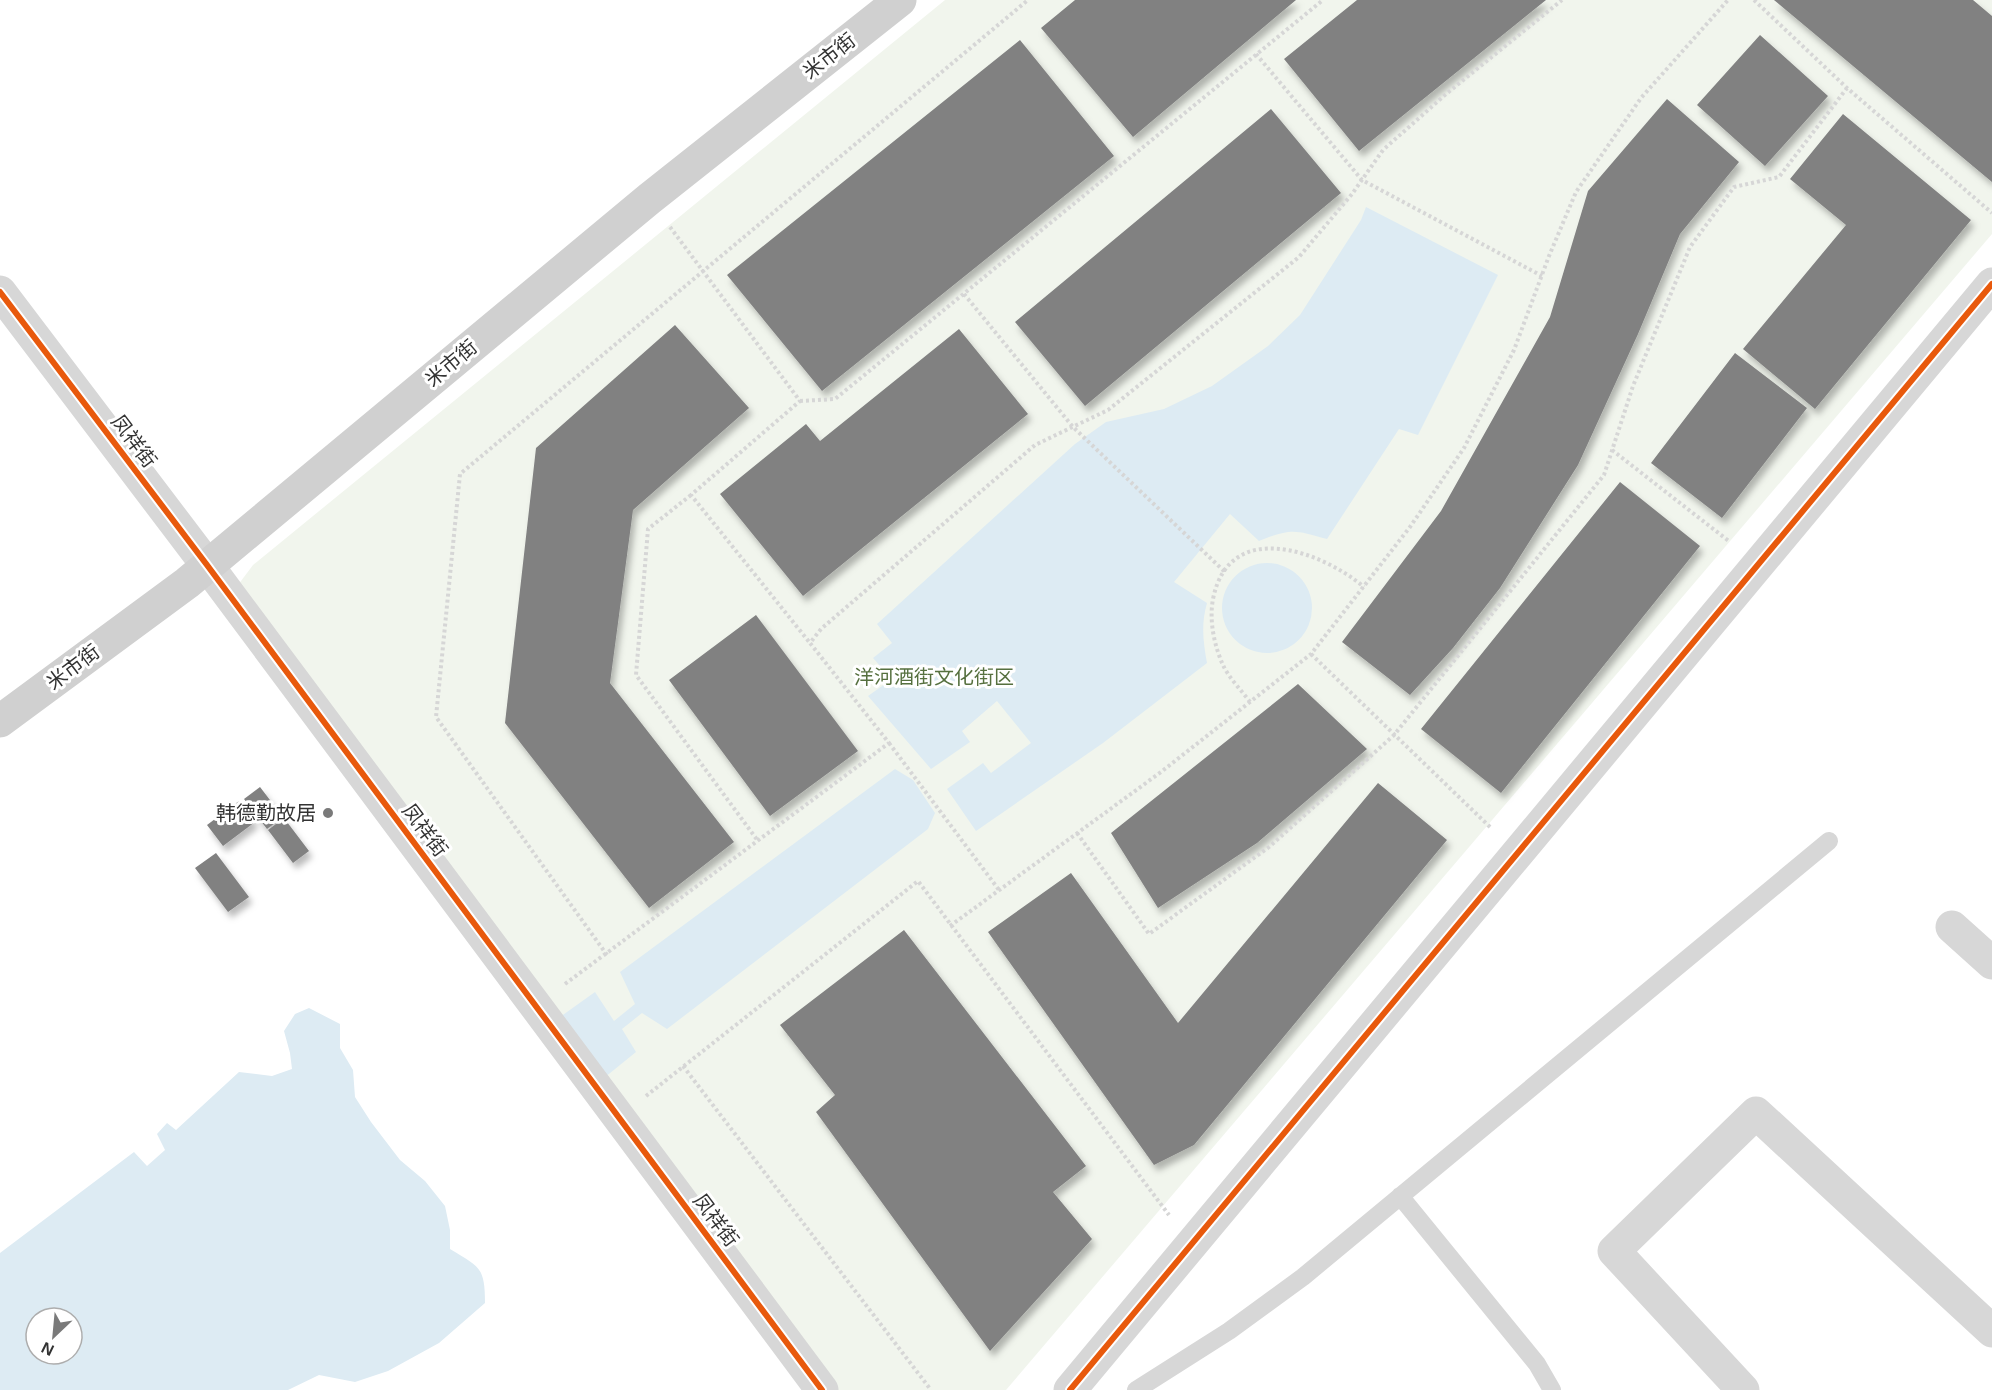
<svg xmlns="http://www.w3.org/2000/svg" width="1992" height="1390" font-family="Helvetica,'Noto Sans SC',sans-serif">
	<defs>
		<filter id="shadow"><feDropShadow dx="3.5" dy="6" stdDeviation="3" flood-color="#0004"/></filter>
	</defs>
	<rect width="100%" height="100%" fill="#fff"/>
	<path fill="#f1f5ed" d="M945 0H1992V234L1006 1390H819L226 601 253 565Z"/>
	<path fill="#ddebf3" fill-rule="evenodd" d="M1366 207 1498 275 1418 435 1399 429 1327 539C1294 530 1292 528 1259 541L1230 514 1174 582 1207 603C1201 624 1203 641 1207 663L1103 743 976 831 947 789 983 763 991 773 1031 743 997 701 962 731 970 742 931 769 868 696 892 679 873 658 892 643 877 624 1075 444 1106 422 1164 409 1212 386 1268 346 1300 315 1361 220Z
		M1222 608a45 45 0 1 1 90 0a45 45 0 1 1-90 0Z
		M895 769 913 780 935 813 928 829 667 1029 642 1013 622 1029 636 1052 599 1082 553 1022 595 992 614 1021 635 1004 620 972Z
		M309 1008 340 1024V1048L353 1070 355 1097 371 1122 400 1160 425 1181 445 1206 450 1230V1249C479 1267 485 1266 485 1303L439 1343 388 1371 355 1382 319 1375 288 1390H0V1253L134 1152 147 1166 165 1150 157 1134 167 1123 176 1130 239 1072 272 1076 292 1069 290 1053 284 1031 295 1014ZM36 1318H72V1354H36Z"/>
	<path fill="#818181" filter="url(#shadow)" d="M1075 0H1296L1133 137 1041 28Z
		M1357 0H1546L1359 151 1284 59Z
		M1774 0H1973L1992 16V182Z
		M1760 35 1828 96 1765 166 1697 105Z
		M1020 40 1114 156 822 391 727 275Z
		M1667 99 1739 162 1680 234 1638 334 1578 465 1500 588 1453 648 1410 695 1342 642 1441 511 1550 317 1588 191Z
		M1271 109 1341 193 1085 406 1015 322Z
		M1843 114 1971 220 1815 409 1743 349 1846 225 1790 179Z
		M675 325 749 408 633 510 610 683 734 842 649 908 505 723 536 448Z
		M959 329 1028 414 803 596 720 494 806 424 820 441Z
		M1735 353 1807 408 1722 518 1651 463Z
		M1620 482 1700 546 1501 793 1421 729Z
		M756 615 858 751 770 816 669 680Z
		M1298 684 1367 749 1257 843 1158 908 1111 833Z
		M1378 783 1447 840 1194 1145 1154 1165 988 932 1071 873 1178 1023Z
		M260 787 283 817 267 829 244 799Z
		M239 801 255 822 223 846 207 825Z
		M284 818 309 851 293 863 268 830Z
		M216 853 249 897 228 912 195 868Z
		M904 930 1086 1166 1053 1192 1092 1239 990 1351 816 1112 835 1095 780 1025Z"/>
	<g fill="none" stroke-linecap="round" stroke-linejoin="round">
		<path stroke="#d6d6d6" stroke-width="4" stroke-dasharray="3 3" stroke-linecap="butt" d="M1754 0 1847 88 1992 213
			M1256 54 1362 180 1542 276
			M670 227 800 401 691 495 810 643
			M964 294 1073 427 1225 572
			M800 401 835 399 1323 0
			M1612 450 1730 542
			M691 495 648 529 636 675 758 841
			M1311 654 1491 828
			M1250 702C1242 691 1229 678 1223 665 1214 645 1209 620 1213 599 1229 518 1320 550 1364 587
			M889 743 999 890
			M1077 833 1149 934 1269 847 1394 735 1604 475 1633 386 1690 247 1734 187 1779 177 1847 88
			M950 926 1161 772 1311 654 1410 527 1464 448 1514 350 1549 256 1576 192 1641 98 1728 0
			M607 955 436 717 460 474 1028 0
			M565 984 889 743 810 643 821 629 1035 445 1108 410 1299 257 1352 194 1383 150 1446 94 1562 0
			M683 1066 931 1390
			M646 1096 918 881 1169 1215"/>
		<path stroke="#d7d7d7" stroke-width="18" d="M1400 1196 1537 1364 1552 1390
			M1136 1390 1229 1331 1303 1277 1829 841"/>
		<path stroke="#d7d7d7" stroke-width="33" d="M0 292 207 565 822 1390
			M1952 927 1992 963
			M1070 1390 1992 284
			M1743 1390 1614 1251 1756 1113 1992 1331"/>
		<path stroke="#d0d0d0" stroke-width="33" d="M0 721 187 583 649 199 900 0"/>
		<defs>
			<path id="cycleway" d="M0 292 207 565 822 1390
				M1070 1390 1992 284"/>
		</defs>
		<use href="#cycleway" stroke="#fff" stroke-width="10"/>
		<use href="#cycleway" stroke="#e8590c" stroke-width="6"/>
	</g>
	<circle fill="#7a7a7a" stroke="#fff" stroke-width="2" cx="328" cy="813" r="6"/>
	<g text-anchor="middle" stroke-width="6" stroke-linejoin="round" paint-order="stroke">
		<g font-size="20" fill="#333" stroke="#fff">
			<text transform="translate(829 56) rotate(-38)" y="7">米市街</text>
			<text transform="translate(451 363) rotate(-40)" y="7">米市街</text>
			<text transform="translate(134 441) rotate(53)" y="7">凤祥街</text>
			<text transform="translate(73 667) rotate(-37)" y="7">米市街</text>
			<text transform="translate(425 830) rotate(53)" y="7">凤祥街</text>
			<text transform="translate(716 1220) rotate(53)" y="7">凤祥街</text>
		</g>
		<g font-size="20" fill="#56703f" stroke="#fff">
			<text x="934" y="684">洋河酒街文化街区</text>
		</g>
		<g font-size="20" fill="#333" stroke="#fff" text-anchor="end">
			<text x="316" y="820">韩德勤故居</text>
		</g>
	</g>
	<g transform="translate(54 1336) rotate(206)"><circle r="28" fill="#ffffff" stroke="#adadad" stroke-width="1.5"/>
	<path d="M0-4.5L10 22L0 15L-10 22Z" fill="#7a7a7a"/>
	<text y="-9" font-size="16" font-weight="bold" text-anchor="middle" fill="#333333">N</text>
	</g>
</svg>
